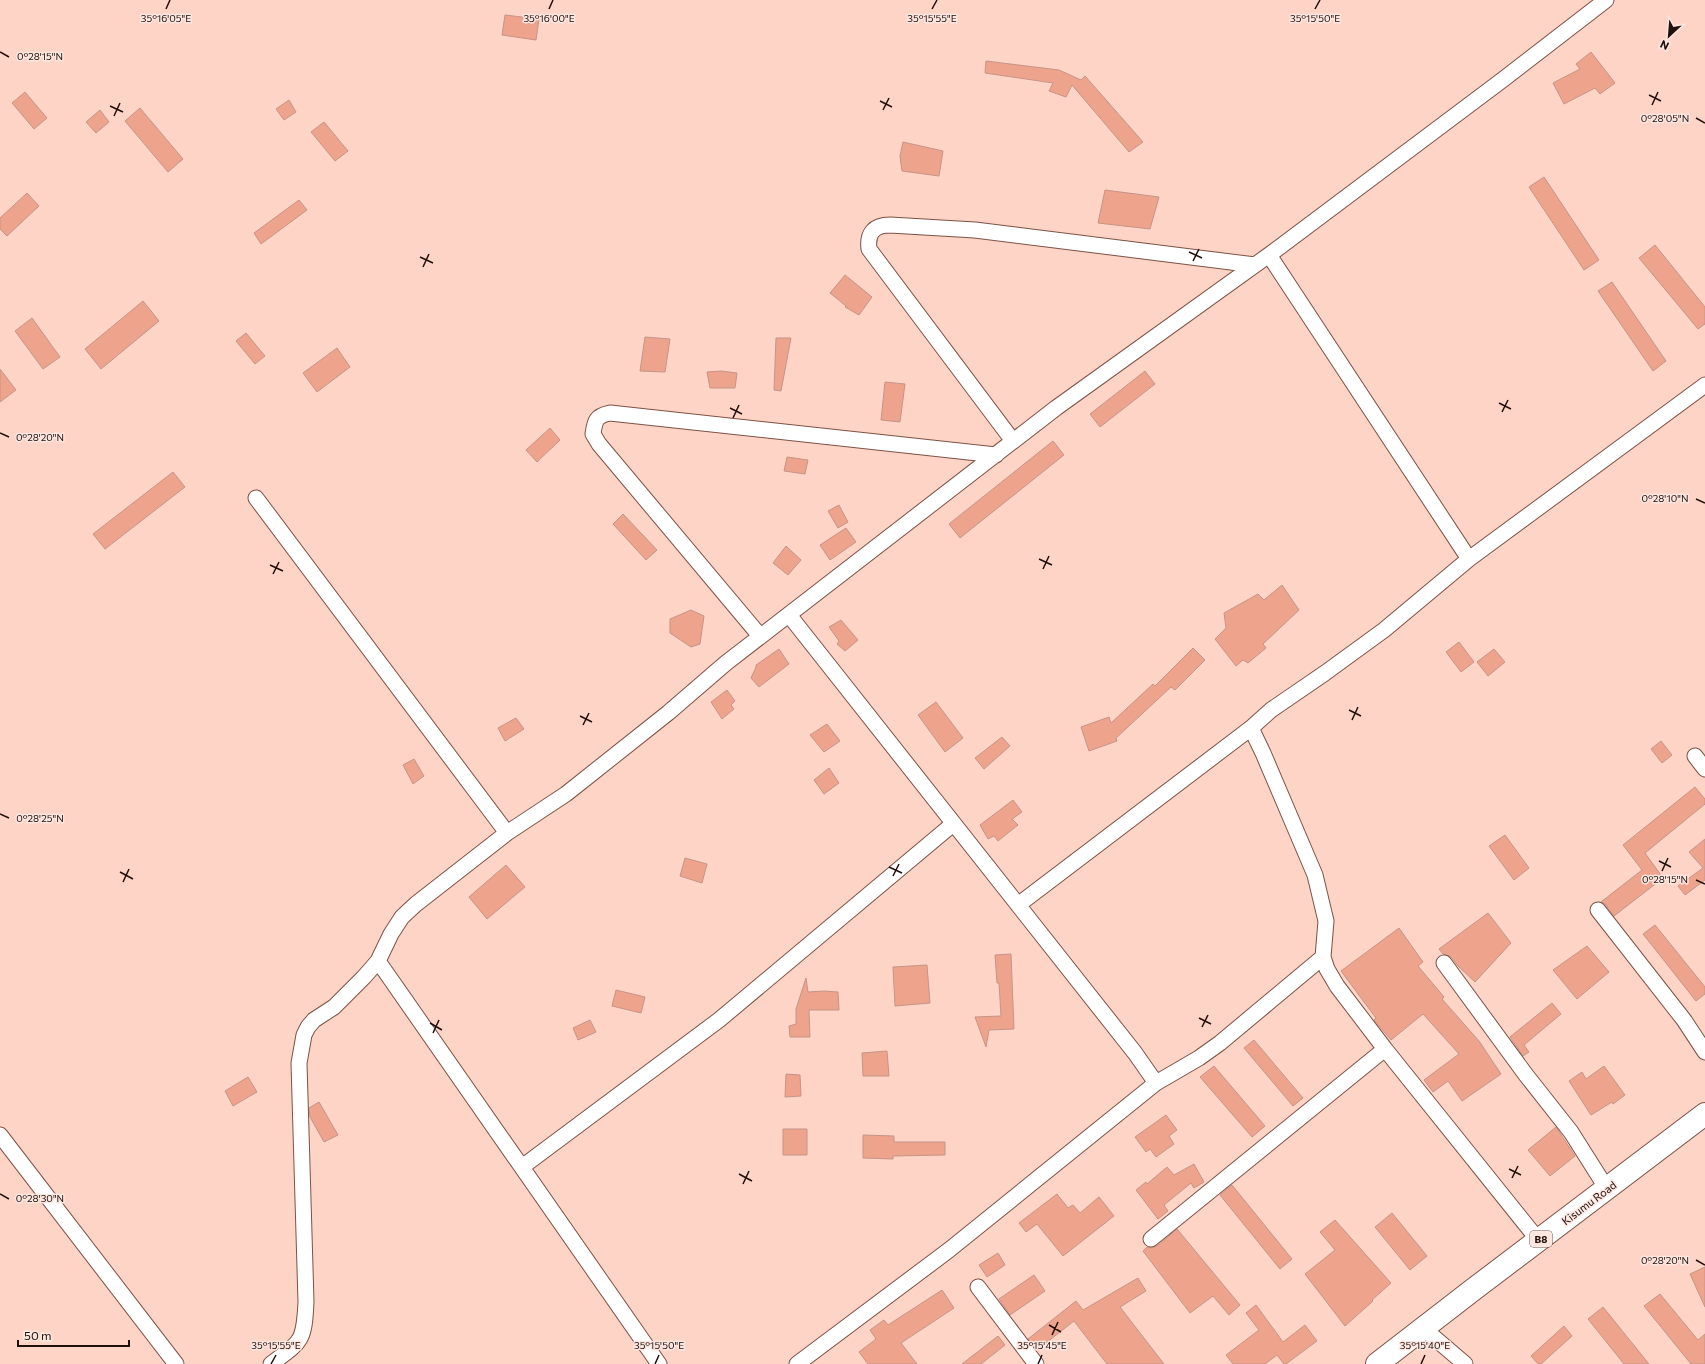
<svg xmlns="http://www.w3.org/2000/svg" width="1705" height="1364" font-family="Commissioner,sans-serif">
	<rect width="100%" height="100%" fill="#fed4c7"/>
	<path fill="#eea38c" stroke="#c69486" d="M505 15 539 19 536 40 502 35Z
		M1591 52 1615 83 1600 94 1595 88 1564 104 1553 83 1580 69 1576 64Z
		M986 61 1059 70 1081 80 1085 76 1143 142 1129 152 1072 85 1066 97 1049 91 1053 83 985 73Z
		M25 92 47 118 34 129 12 103Z
		M289 100 296 112 284 120 276 109Z
		M140 108 183 159 168 172 125 121Z
		M100 110 109 122 96 133 86 122Z
		M324 122 348 151 335 161 311 132Z
		M903 142 943 151 939 176 902 171 900 156Z
		M1544 177 1599 260 1584 270 1529 187Z
		M1105 190 1159 197 1150 229 1098 223Z
		M27 193 39 206 7 236 0 229V218Z
		M299 200 307 210 261 244 254 233Z
		M1655 245 1705 307V324L1698 329 1639 258Z
		M845 275 872 297 859 315 845 307 846 306 830 293Z
		M1612 282 1666 361 1653 371 1598 291Z
		M143 301 159 321 101 369 85 349Z
		M32 318 60 357 43 369 15 331Z
		M246 333 265 356 255 364 236 341Z
		M645 337 670 339 665 372 640 371Z
		M776 338H791L781 391 774 390Z
		M337 348 350 367 317 392 303 373Z
		M0 369 16 390 0 402Z
		M721 371 737 373 735 388H710L707 372Z
		M1145 371 1155 384 1100 427 1090 414Z
		M885 382 905 384 900 422 881 420Z
		M550 428 560 440 537 462 526 450Z
		M1053 441 1064 455 960 538 949 524Z
		M787 457 808 460 805 474 784 471Z
		M173 472 185 487 105 549 93 534Z
		M839 505 848 522 838 528 828 511Z
		M623 514 657 550 646 560 613 524Z
		M846 528 856 542 830 560 820 545Z
		M786 546 801 560 788 575 773 563Z
		M1282 585 1299 610 1263 644 1266 648 1248 663 1243 660 1236 666 1215 639 1226 628 1224 613 1258 594 1264 600Z
		M691 610 704 616 700 644 691 647 670 633V619Z
		M841 620 858 640 845 651 837 644 839 641 829 627Z
		M1459 642 1474 662 1461 672 1446 652Z
		M1193 648 1205 660 1175 690 1171 687 1116 738 1117 741 1089 751 1081 727 1109 717 1111 723 1153 684 1155 686Z
		M779 649 789 664 759 687 751 678 756 667V665Z
		M1494 649 1505 662 1488 676 1477 662Z
		M727 690 735 701 731 705 734 709 722 719 711 702Z
		M936 702 963 738 945 752 918 715Z
		M516 718 524 729 505 741 498 728Z
		M827 724 840 741 824 752 810 735Z
		M1002 737 1010 746 984 769 975 758Z
		M1661 741 1672 755 1662 763 1651 749Z
		M414 759 424 776 413 784 403 765Z
		M829 768 839 783 824 794 814 780Z
		M1695 787 1705 799V804L1645 853 1663 878 1614 916 1605 904 1601 902 1642 870 1623 845Z
		M1013 800 1022 812 1012 819 1018 825 998 841 994 836 988 839 980 825Z
		M1505 835 1529 868 1514 880 1489 846Z
		M1705 839V880L1685 895 1678 886 1703 868 1689 852Z
		M685 858 707 864 702 883 680 876Z
		M506 865 525 887 487 919 469 897Z
		M1488 913 1511 943 1475 982 1458 966 1451 957 1443 954 1439 949Z
		M1655 925 1705 987V994L1696 1001 1643 934Z
		M1399 928 1423 962 1418 966 1444 997 1442 999 1479 1041 1501 1074 1462 1101 1448 1081 1433 1092 1424 1080 1459 1054 1423 1014 1391 1040 1374 1020 1376 1018 1341 971Z
		M1587 946 1609 972 1577 999 1553 970Z
		M1011 954 1014 1029 989 1030 986 1047 975 1017 1001 1016 999 983H997L995 955Z
		M927 965 930 1003 895 1006 893 967Z
		M806 978 808 992 824 991 838 992 839 1010H809L810 1037H790L789 1026 796 1024V1009Z
		M616 990 645 997 641 1013 612 1006Z
		M1552 1003 1561 1014 1524 1045 1529 1052 1523 1056 1510 1037Z
		M590 1020 596 1032 578 1040 573 1028Z
		M1254 1040 1303 1098 1293 1106 1244 1048Z
		M887 1051 889 1076H863L862 1053Z
		M1214 1066 1265 1126 1252 1137 1200 1077Z
		M1604 1066 1625 1095 1613 1104 1612 1102 1591 1115 1569 1081 1582 1072 1586 1079Z
		M786 1074 800 1075 801 1096 785 1097Z
		M248 1077 257 1092 233 1106 225 1091Z
		M319 1102 338 1135 324 1142 310 1117 309 1108Z
		M1166 1115 1177 1130 1169 1136 1174 1144 1156 1157 1150 1149 1146 1152 1135 1137Z
		M1556 1127 1575 1156 1550 1176 1528 1150Z
		M783 1129H807V1155H783Z
		M863 1135 894 1136V1142H945V1155L893 1156V1159L863 1158Z
		M1194 1164 1204 1182 1194 1188 1191 1183 1164 1205 1168 1211 1158 1219 1136 1190 1146 1182 1147 1184 1167 1167 1174 1175Z
		M1232 1185 1292 1259 1280 1269 1220 1195Z
		M1057 1194 1068 1208 1073 1205 1080 1213 1099 1197 1114 1216 1063 1256 1037 1224 1026 1232 1019 1223Z
		M1392 1213 1427 1256 1410 1270 1375 1227Z
		M1335 1220 1391 1283 1372 1300 1373 1301 1345 1326 1305 1274 1335 1250 1320 1232Z
		M1177 1229 1240 1305 1229 1315 1213 1296 1190 1313 1143 1251 1147 1247 1152 1248 1157 1246Z
		M998 1253 1005 1265 987 1277 979 1265Z
		M1705 1267V1307L1690 1274Z
		M1034 1275 1045 1291 1010 1315 999 1299Z
		M1138 1278 1146 1291 1120 1307 1164 1364H1107L1074 1321 1037 1350 1028 1339 1076 1301 1083 1310Z
		M942 1290 954 1308 901 1343 917 1364H868L859 1352 876 1339 870 1330 884 1320 888 1325Z
		M1660 1294 1698 1340 1705 1334V1364H1691L1644 1306Z
		M1256 1305 1283 1342 1305 1325 1317 1341 1286 1364H1284L1277 1355 1265 1364H1233L1226 1355 1259 1330 1246 1313Z
		M1603 1307 1649 1364H1624L1588 1319Z
		M1564 1326 1572 1336 1541 1364H1538L1531 1356Z
		M998 1336 1005 1345 981 1364H962Z"/>
	<g fill="none" stroke-linecap="round" stroke-linejoin="round">
		<defs>
			<path id="street" d="M1269 255 1469 559
				M1013 441 869 249C867 233 874 225 890 225L975 230 1255 265
				M256 498 507 833
				M789 615 1135 1053 1156 1083 1199 1058 1220 1043 1323 957
				M760 636 599 444 593 434C595 420 596 416 610 413L996 455
				M1251 728 1263 753 1315 875 1326 921 1323 957 1327 969 1337 986 1385 1049 1539 1241
				M1695 756 1705 769
				M1018 905 1251 728 1271 710 1325 673 1384 630 1469 559 1705 385
				M1598 910 1684 1020 1705 1052
				M378 961 659 1364
				M1444 963 1526 1075 1571 1132 1607 1189
				M0 1135 176 1364
				M522 1167 719 1020 953 824
				M1151 1239 1385 1049
				M978 1287 1036 1364
				M1423 1328 1465 1364
				M271 1364C302 1341 304 1342 306 1302L299 1063 304 1035 308 1027 314 1020 334 1007 364 977 378 961 391 934 402 917 416 904 507 833 566 794 668 713 726 663 1056 408 1269 255 1501 81 1606 0
				M797 1364 949 1250 1156 1083"/>
			<path id="highway" d="M1377 1364 1474 1289 1705 1114"/>
		</defs>
		<use href="#street" stroke="#7e5144" stroke-width="17"/>
		<use href="#highway" stroke="#7e5144" stroke-width="24"/>
		<use href="#street" stroke="#fff" stroke-width="15"/>
		<use href="#highway" stroke="#fff" stroke-width="22"/>
	</g>
	<path fill="none" stroke="#200f0a" stroke-width="1.5" d="M166 9 170 0M549 9 553 0M932 9 937 0M1315 9 1320 0M0 52 9 57M1649 95 1661 101M880 101 892 107M1652 105 1658 92M110 106 123 112M883 110 889 98M114 116 120 103M1696 118 1705 123M1189 252 1202 258M420 257 433 263M1193 261 1199 249M423 267 429 254M1499 403 1511 409M730 408 742 414M1502 412 1508 400M733 418 739 405M0 433 9 437M1696 499 1705 503M1039 559 1052 565M270 565 283 571M1043 569 1049 556M273 574 279 562M1349 710 1361 716M580 716 592 722M1352 720 1358 707M583 725 589 713M0 814 9 818M1659 861 1671 867M889 867 902 873M1662 871 1668 858M120 872 133 879M893 876 899 864M1696 880 1705 884M123 882 129 869M1199 1018 1211 1024M430 1023 442 1030M1202 1027 1208 1015M433 1033 439 1020M1509 1169 1521 1175M739 1174 752 1181M1512 1178 1518 1166M743 1184 749 1171M0 1194 9 1199M1696 1260 1705 1265M1049 1325 1061 1332M1052 1335 1058 1322M271 1364 276 1355M655 1364 659 1355M1038 1364 1042 1355M1421 1364 1425 1355"/>
	<g text-anchor="middle" stroke-width="3" stroke-linejoin="round" paint-order="stroke">
		<rect fill="#fce6e0" stroke="#62504a" stroke-width="1" x="1530" y="1231" width="22" height="16" rx="3"/>
		<g font-size="10" font-weight="bold" fill="#200f0a">
			<text x="1541" y="1243">B8</text>
		</g>
		<g font-size="11" fill="#200f0a" stroke="#fce6e0">
			<text transform="translate(1589 1203) rotate(-37)" y="4">Kisumu Road</text>
		</g>
	</g>
	<g font-size="10" text-anchor="middle" fill="#200f0a" stroke="#fce6e0" stroke-width="3" stroke-linejoin="round" paint-order="stroke">
		<text x="166" y="22">35°16'05"E</text>
		<text x="549" y="22">35°16'00"E</text>
		<text x="932" y="22">35°15'55"E</text>
		<text x="1315" y="22">35°15'50"E</text>
		<text x="40" y="60">0°28'15"N</text>
		<text x="1665" y="122">0°28'05"N</text>
		<text x="40" y="441">0°28'20"N</text>
		<text x="1665" y="502">0°28'10"N</text>
		<text x="40" y="822">0°28'25"N</text>
		<text x="1665" y="883">0°28'15"N</text>
		<text x="40" y="1202">0°28'30"N</text>
		<text x="1665" y="1264">0°28'20"N</text>
		<text x="276" y="1349">35°15'55"E</text>
		<text x="659" y="1349">35°15'50"E</text>
		<text x="1042" y="1349">35°15'45"E</text>
		<text x="1425" y="1349">35°15'40"E</text>
	</g>
	<g transform="translate(1669 36) rotate(206)" stroke="#fce6e0" stroke-width="3" paint-order="stroke">
	<path d="M0-3L7 15L0 10L-7 15Z" fill="#200f0a"/>
	<text y="-6" font-size="11" font-weight="bold" text-anchor="middle" fill="#200f0a">N</text>
	</g>
	<path d="M18 1340v6h111v-6" fill="none" stroke="#200f0a" stroke-width="2"/>
	<text x="24" y="1340" font-size="12" fill="#200f0a" stroke="#fce6e0" stroke-width="3" paint-order="stroke">50 m</text>
</svg>
